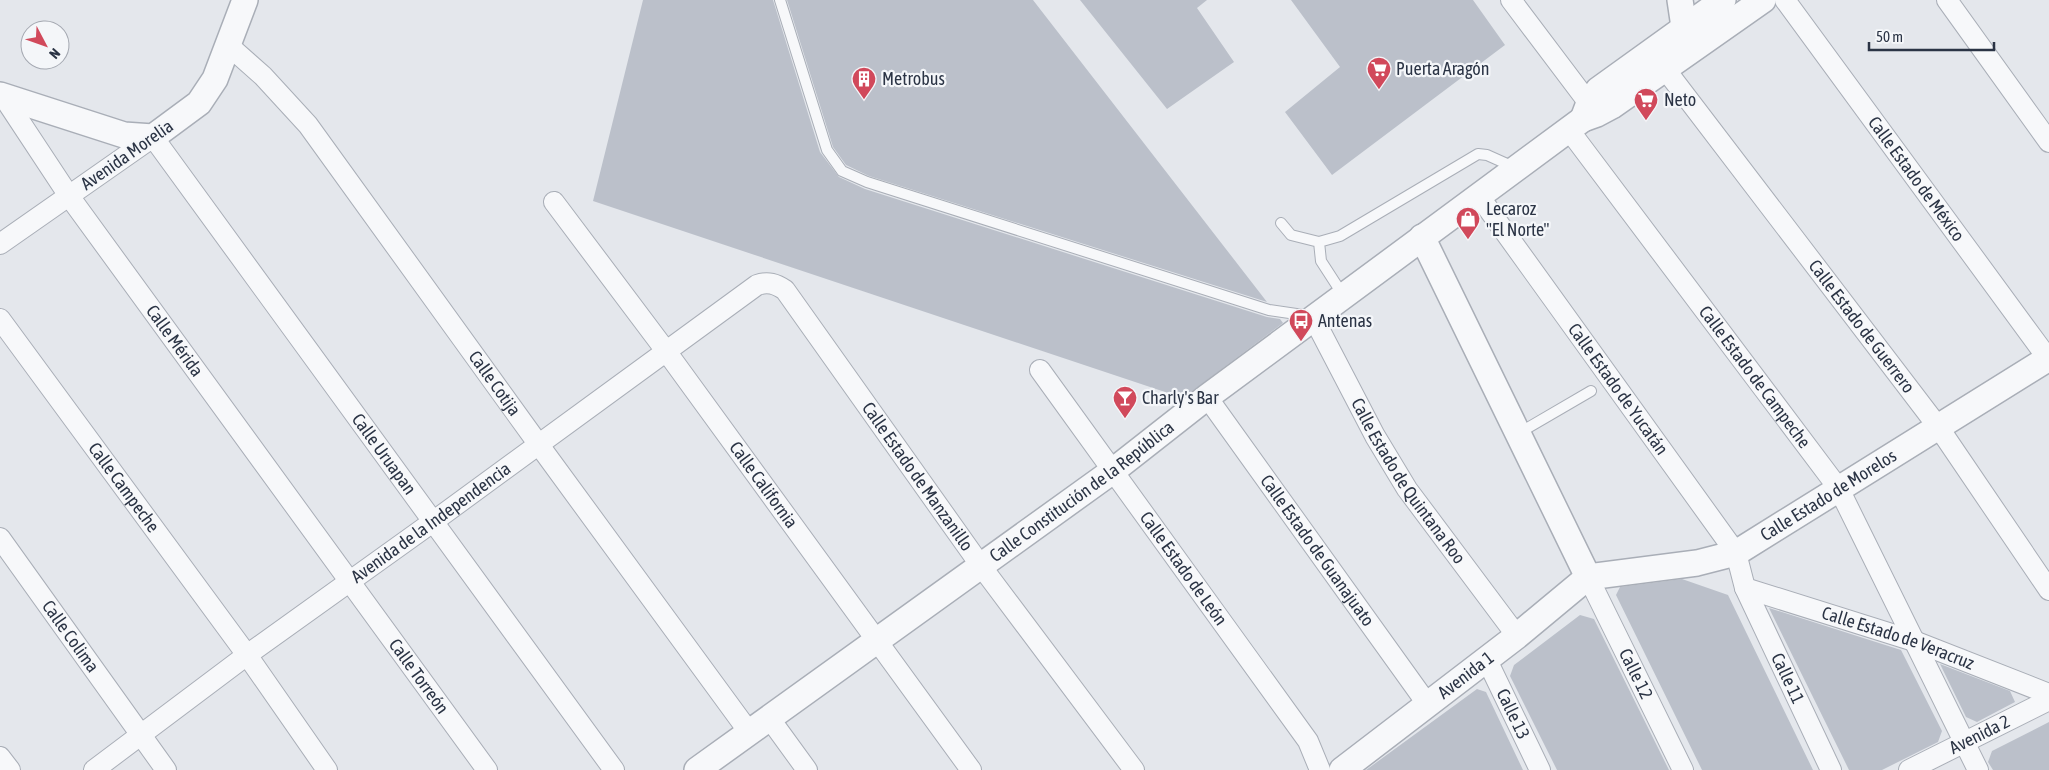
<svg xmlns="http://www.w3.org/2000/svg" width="2049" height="770" font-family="'Asap Condensed',sans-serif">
	<rect width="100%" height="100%" fill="#e4e7ec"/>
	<path fill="#bbc0ca" d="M643 0H773L820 152 839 177 865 189 1267 317 1280 319 1283 323 1183 398 593 201Z
		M787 0H1033L1267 302 869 176 846 165 833 147Z
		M1080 0H1207L1197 8 1234 62 1167 109Z
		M1291 0H1473L1505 45 1332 175 1285 112 1340 67Z
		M1682 579 1728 595 1813 770H1702L1616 595 1620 587Z
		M1769 608 1901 650 1942 731 1938 742 1882 770H1849Z
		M1580 615 1594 619 1669 770H1557L1510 676 1514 665Z
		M1940 664 2010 691 2015 702 1977 722 1966 717Z
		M1477 689 1486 692 1523 770H1366Z
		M2049 722V770H1993L1988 762 1992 751Z"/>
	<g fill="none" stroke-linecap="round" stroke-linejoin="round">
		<defs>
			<path id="service" d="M780 0 827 150 842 171 867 182 1269 310 1310 316
				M1281 223 1291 235 1319 242 1340 236 1478 154 1487 155 1516 168
				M1319 242 1321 261 1343 295
				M1519 433 1591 391"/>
			<g id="minor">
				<path d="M1511 0 1597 114"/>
				<path id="s1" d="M1785 0 2049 360"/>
				<path d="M1947 0 2049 142"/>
				<path id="s2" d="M228 45 263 76 308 125 539 445 749 732"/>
				<path id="s3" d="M1665 69 1939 428 2049 590"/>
				<path id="s4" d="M3 96 69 196 487 770"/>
				<path id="s5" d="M1569 130 1839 489 1978 770"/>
				<path id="s6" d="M1479 196 1736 553 1745 588 1831 770"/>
				<path id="s7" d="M554 202 666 351 971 770"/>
				<path id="s8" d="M0 244 153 137 614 770"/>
				<path id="s9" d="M1313 317 1375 436 1407 489 1517 636"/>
				<path id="s10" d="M0 319 247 655 327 770"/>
				<path id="s11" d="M1040 370 1308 741 1320 770"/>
				<path id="s12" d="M1207 397 1428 705"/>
				<path id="s13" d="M0 538 166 770"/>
				<path id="s14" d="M1588 577 1683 770"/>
				<path id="s15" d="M1745 588 1914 641 2049 694"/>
				<path id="s16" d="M1486 658 1540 770"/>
				<path d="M770 719 807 770"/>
				<path d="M0 757 10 770"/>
				<path id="s17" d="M94 770 247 655 434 521 757 285C768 281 776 284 785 290L981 566 1134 770"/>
				<path id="s18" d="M1909 770 2049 700"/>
			</g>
			<g id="tertiary">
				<path d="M1680 0 1684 27 1691 40"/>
				<path d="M0 95 124 135 153 137 199 103 215 79 245 0"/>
				<path d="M1583 119 1589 103 1598 90 1723 0"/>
				<path d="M1422 237 1588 577"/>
				<path id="s19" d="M1588 577 1697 563 1736 553 2049 358"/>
				<path id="s20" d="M697 770 1114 470 1207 397 1583 119 1597 114 1612 106 1763 0"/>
				<path id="s21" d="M1342 770 1517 636 1588 577"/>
			</g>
		</defs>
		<use href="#service" stroke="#a9aeb7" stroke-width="12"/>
		<use href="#minor" stroke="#a9aeb7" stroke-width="22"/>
		<use href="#tertiary" stroke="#a9aeb7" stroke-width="28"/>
		<use href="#service" stroke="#f7f8fa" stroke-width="10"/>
		<use href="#minor" stroke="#f7f8fa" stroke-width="20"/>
		<use href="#tertiary" stroke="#f7f8fa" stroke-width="25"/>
	</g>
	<defs>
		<symbol id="supermarket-pin" viewBox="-11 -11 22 30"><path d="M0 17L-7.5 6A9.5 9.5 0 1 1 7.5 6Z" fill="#d1495b" stroke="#f4f6f9"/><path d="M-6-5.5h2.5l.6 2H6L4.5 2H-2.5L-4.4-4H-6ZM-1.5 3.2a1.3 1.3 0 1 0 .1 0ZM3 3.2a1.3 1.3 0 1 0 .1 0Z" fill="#fff"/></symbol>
		<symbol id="building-pin" viewBox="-11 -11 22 30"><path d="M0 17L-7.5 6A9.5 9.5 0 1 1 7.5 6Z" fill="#d1495b" stroke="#f4f6f9"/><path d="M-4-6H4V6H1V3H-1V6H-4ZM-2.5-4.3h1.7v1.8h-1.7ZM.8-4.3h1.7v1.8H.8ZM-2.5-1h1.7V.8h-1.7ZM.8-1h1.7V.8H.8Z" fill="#fff"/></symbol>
		<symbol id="shop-pin" viewBox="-11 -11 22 30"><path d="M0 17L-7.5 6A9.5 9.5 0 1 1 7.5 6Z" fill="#d1495b" stroke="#f4f6f9"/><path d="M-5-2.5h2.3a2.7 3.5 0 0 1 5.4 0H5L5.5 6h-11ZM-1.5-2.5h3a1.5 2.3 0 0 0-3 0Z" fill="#fff"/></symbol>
		<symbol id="bus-pin" viewBox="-11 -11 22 30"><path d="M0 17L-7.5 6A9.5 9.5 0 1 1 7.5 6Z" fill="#d1495b" stroke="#f4f6f9"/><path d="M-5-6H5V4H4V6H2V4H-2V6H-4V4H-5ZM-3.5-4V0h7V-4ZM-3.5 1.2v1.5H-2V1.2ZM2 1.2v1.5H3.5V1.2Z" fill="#fff"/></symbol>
		<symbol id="bar-pin" viewBox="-11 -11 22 30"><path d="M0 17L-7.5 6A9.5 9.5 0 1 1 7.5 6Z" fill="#d1495b" stroke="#f4f6f9"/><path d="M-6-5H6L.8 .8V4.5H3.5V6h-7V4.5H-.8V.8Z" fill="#fff"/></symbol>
	</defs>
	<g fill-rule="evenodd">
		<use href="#supermarket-pin" x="1365" y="55" width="28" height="38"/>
		<use href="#building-pin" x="850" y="65" width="28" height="38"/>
		<use href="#supermarket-pin" x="1632" y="86" width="28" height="38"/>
		<use href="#shop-pin" x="1454" y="205" width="28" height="38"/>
		<use href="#bus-pin" x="1287" y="307" width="28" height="38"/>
		<use href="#bar-pin" x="1111" y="384" width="28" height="38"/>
	</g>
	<g text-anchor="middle" stroke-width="4.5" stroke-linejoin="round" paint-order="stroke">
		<g font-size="18" fill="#2b3445" stroke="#f4f6f9" text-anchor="start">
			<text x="1396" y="75">Puerta Aragón</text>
			<text x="882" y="85">Metrobus</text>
			<text x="1664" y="106">Neto</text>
			<text x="1486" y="215">Lecaroz<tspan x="1486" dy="21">"El Norte"</tspan></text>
			<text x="1318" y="327">Antenas</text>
			<text x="1142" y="404">Charly's Bar</text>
		</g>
		<g font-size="18" fill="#2b3445" stroke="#f4f6f9">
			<text transform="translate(127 155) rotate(-35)" y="6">Avenida Morelia</text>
			<text dy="6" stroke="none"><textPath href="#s1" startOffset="222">Calle Estado de México</textPath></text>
			<text dy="6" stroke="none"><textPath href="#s3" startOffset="324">Calle Estado de Guerrero</textPath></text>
			<text dy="6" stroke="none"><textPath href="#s4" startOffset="299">Calle Mérida</textPath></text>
			<text dy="6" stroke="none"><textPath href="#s5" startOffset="309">Calle Estado de Campeche</textPath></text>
			<text dy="6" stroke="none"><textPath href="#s2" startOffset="432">Calle Cotija</textPath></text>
			<text dy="6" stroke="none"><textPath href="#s6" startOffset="238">Calle Estado de Yucatán</textPath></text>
			<text dy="6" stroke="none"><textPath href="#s8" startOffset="579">Calle Uruapan</textPath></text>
			<text dy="6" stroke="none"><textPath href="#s17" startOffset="1080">Calle Estado de Manzanillo</textPath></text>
			<text dy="6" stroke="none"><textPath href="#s9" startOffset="190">Calle Estado de Quintana Roo</textPath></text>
			<text dy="6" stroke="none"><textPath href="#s7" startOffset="352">Calle California</textPath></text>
			<text dy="6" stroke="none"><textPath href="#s10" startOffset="209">Calle Campeche</textPath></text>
			<text dy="6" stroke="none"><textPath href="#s20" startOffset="475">Calle Constitución de la República</textPath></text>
			<text dy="6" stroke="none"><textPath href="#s19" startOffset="259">Calle Estado de Morelos</textPath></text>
			<text dy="6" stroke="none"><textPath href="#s17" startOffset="418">Avenida de la Independencia</textPath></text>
			<text dy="6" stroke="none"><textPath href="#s12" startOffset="189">Calle Estado de Guanajuato</textPath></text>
			<text dy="6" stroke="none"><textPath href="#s11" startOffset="245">Calle Estado de León</textPath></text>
			<text dy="6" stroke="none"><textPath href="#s13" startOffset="121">Calle Colima</textPath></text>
			<text dy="6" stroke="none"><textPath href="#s15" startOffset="161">Calle Estado de Veracruz</textPath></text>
			<text dy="6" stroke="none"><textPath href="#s14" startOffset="108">Calle 12</textPath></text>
			<text dy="6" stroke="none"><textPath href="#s21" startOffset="156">Avenida 1</textPath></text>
			<text dy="6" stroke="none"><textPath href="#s4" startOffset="714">Calle Torreón</textPath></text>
			<text dy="6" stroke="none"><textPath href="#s6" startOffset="576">Calle 11</textPath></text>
			<text dy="6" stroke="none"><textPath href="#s16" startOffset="62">Calle 13</textPath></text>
			<text dy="6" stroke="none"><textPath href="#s18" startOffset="79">Avenida 2</textPath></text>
		</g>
	</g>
	<g transform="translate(45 45) rotate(131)"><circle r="24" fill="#f4f6f9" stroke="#a4a8b1"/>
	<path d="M0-4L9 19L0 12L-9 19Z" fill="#d1495b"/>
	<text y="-8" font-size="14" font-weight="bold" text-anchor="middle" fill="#2b3445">N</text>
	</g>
	<path d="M1869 42v8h125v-8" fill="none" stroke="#2b3445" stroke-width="2.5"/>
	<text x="1876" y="42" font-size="15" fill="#2b3445" stroke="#f4f6f9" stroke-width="4" paint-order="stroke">50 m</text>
</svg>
